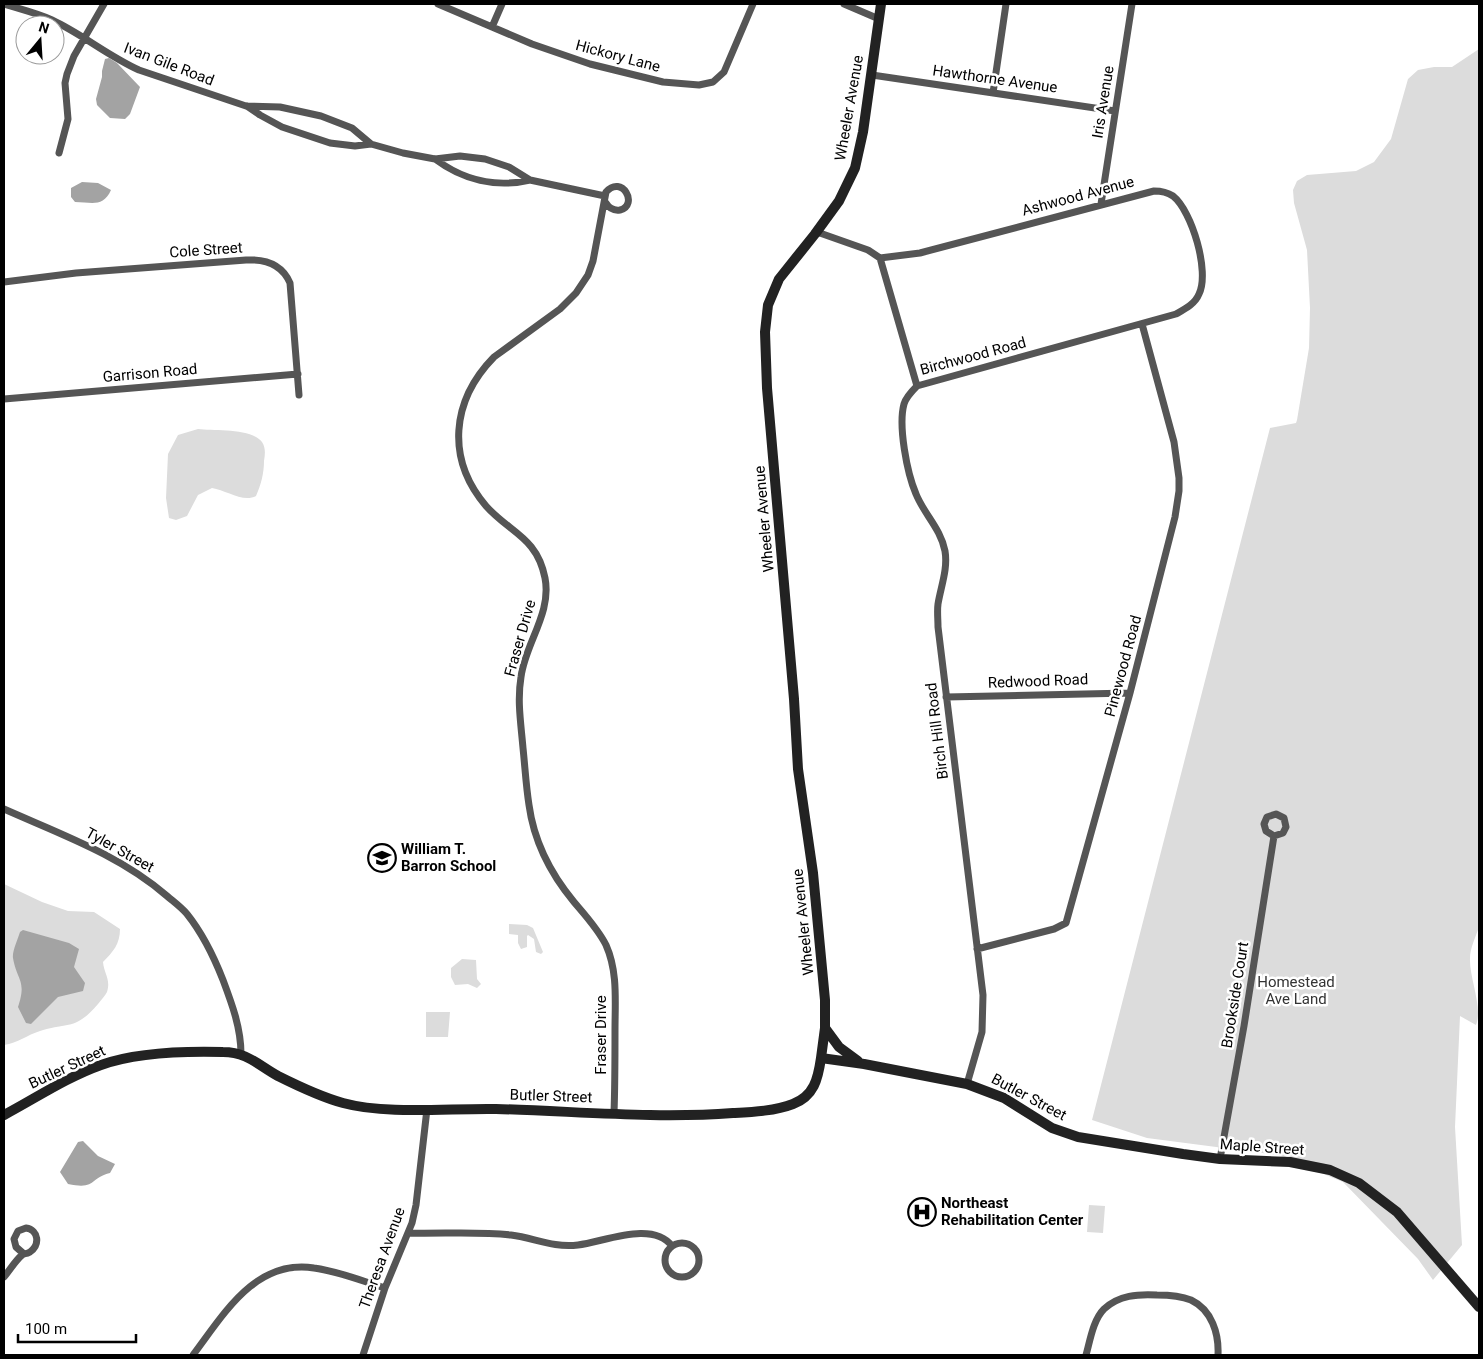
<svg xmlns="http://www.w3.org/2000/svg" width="1483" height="1359" font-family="Roboto,sans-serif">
	<rect width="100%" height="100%" fill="#fff"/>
	<path fill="#dcdcdc" d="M1479 49V927C1476 936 1470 948 1470 958 1469 977 1483 1008 1476 1025L1460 1016 1455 1127 1462 1245 1433 1280 1418 1259 1343 1182 1278 1155 1147 1138 1092 1120 1270 428 1296 423 1297 420 1309 348 1310 308 1307 250 1294 203 1293 190 1297 181 1307 175 1356 171 1374 162 1391 139 1408 79 1418 70 1434 67H1452Z
		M198 429C214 431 252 428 262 442 266 448 265 455 264 461 264 473 261 485 256 496 243 503 226 490 212 488L198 495 187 516 176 520 169 518 166 498 168 454 178 435Z
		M4 884 42 902 68 911 94 912 120 929C120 944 113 952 103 962 104 974 111 979 107 992 105 996 101 1000 98 1004 75 1031 68 1022 40 1031 27 1035 18 1043 4 1045Z
		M509 924 527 925 533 928 543 952 541 954 536 952 534 939 528 935 527 936V947L521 949 518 943V935L509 934Z
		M462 959 476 960 477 979 481 984 477 988 468 984 455 985 451 977V968Z
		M426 1012H450L448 1037H426Z
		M1089 1205 1105 1206 1103 1233 1087 1232Z"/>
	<path fill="#a3a3a3" d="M109 58 117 63 140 87 130 114 125 119 110 118 97 105 96 99 102 77V71L105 59Z
		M82 182 98 183 111 190C103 208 91 202 75 202L71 197V188Z
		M23 930 69 943 79 949 74 967 85 983 83 991 58 997 31 1024 26 1023 18 1007C27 980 17 981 13 958 12 951 18 939 20 932Z
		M83 1141 98 1156 115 1164 110 1173C89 1178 97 1190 68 1184L60 1172 78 1142Z"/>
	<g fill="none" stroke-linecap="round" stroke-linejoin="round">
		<path stroke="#555" stroke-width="7" d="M4 4C19 9 37 13 52 20 82 34 108 56 139 70L246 106 280 107 321 116 352 128 371 144
			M438 4 532 44 590 64 663 82 699 85 713 82 724 72 753 4
			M844 4 879 19
			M492 27 502 4
			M872 75 1115 111
			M993 93 1006 4
			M247 106 260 115 282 127 330 143 355 146 371 144 403 153 435 159 460 156 485 159 509 167 530 180 605 196
			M59 153 68 119 65 83 67 74 74 56 104 4
			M435 159C463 180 496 188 530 180
			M606 203C609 208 613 211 620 210 639 205 622 174 606 192L593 261 588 275 576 293 560 309 494 357C451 401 446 459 486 506 510 533 537 537 545 578 552 613 525 644 521 677 517 701 521 724 523 748 525 767 526 786 529 805 534 842 550 873 574 902 585 915 598 929 606 945 618 972 615 1001 615 1030 615 1058 615 1086 614 1113
			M1101 204 1132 4
			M817 232 868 250 880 258 917 386
			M880 258 920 253 1154 191C1161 191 1167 192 1173 196 1192 211 1210 272 1199 294 1195 304 1185 309 1176 314L917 386C912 391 906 397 904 404 898 426 907 473 916 494 924 514 941 529 945 551 948 569 941 586 938 604 937 611 938 619 938 627L983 995 982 1032 967 1084
			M4 282 76 273 246 260C265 259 282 264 290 283L299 395
			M4 399 298 374
			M946 697 1130 693
			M4 809C60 834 120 855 167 896 174 902 181 907 187 914 203 934 214 957 223 980 232 1004 241 1028 241 1054
			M977 949 1054 929 1066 923 1130 693 1175 517 1179 491V478L1174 442 1142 324
			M1220 1159 1244 1026 1274 836 1283 833 1286 827 1284 818 1276 814 1267 817 1264 824 1266 831 1274 836
			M408 1233C442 1234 477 1231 511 1235 535 1238 552 1248 578 1245 604 1242 652 1220 672 1246
			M665 1260a17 17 0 1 1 34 0a17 17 0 1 1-34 0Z
			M4 1277C10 1270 15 1261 22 1255 27 1252 25 1255 30 1252 40 1245 39 1230 26 1228L18 1231 14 1239 16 1247 24 1254
			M193 1355C224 1314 255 1259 314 1268 338 1271 362 1281 385 1288
			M363 1355 385 1288 412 1223 416 1205 427 1109
			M1086 1355C1090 1341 1093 1320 1104 1309 1119 1295 1138 1294 1157 1295 1169 1295 1181 1296 1191 1300 1212 1310 1219 1334 1218 1355"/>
		<path stroke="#222" stroke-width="10" d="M825 1028 839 1047 858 1061
			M821 1058 825 1028V1000L813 873 798 769 794 699 767 388 765 332 768 305 779 279 815 234 839 201 855 168 863 132 881 4
			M4 1115C36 1098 67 1077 101 1065 137 1052 185 1051 223 1052 247 1052 258 1065 278 1076 298 1086 321 1097 343 1103 387 1115 449 1108 496 1109 575 1111 654 1119 733 1113 752 1112 775 1111 793 1104 814 1096 818 1079 821 1058L864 1064 967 1084 1004 1098 1052 1128 1078 1137 1183 1154 1220 1159 1290 1162 1330 1170 1359 1183 1397 1212 1479 1307"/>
	</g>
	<defs>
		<symbol id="school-ring" viewBox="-11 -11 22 22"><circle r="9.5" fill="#fff" stroke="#000" stroke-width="1.5"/><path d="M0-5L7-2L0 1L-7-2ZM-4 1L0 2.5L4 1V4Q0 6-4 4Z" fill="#000"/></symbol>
		<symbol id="hospital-ring" viewBox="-11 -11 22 22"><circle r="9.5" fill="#fff" stroke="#000" stroke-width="1.5"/><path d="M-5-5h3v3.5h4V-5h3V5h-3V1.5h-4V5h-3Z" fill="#000"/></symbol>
	</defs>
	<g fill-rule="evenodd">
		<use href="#school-ring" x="366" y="842" width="32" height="32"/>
		<use href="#hospital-ring" x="906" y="1196" width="32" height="32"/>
	</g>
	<g text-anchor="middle" stroke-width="5" stroke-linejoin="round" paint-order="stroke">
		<g font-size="15" fill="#000" stroke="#fff">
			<text transform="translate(618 56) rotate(15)" y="5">Hickory Lane</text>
			<text transform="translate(169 64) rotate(21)" y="5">Ivan Gile Road</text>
			<text transform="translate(995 79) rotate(8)" y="5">Hawthorne Avenue</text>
			<text transform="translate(1103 102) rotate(-81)" y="5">Iris Avenue</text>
			<text transform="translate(849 108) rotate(-80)" y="5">Wheeler Avenue</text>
			<text transform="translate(1078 196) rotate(-15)" y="5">Ashwood Avenue</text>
			<text transform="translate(206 250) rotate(-4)" y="5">Cole Street</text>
			<text transform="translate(973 356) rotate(-15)" y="5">Birchwood Road</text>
			<text transform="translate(150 373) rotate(-5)" y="5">Garrison Road</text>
			<text transform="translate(764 519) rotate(-95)" y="5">Wheeler Avenue</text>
			<text transform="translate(520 638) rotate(-74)" y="5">Fraser Drive</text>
			<text transform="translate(1123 666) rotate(-75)" y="5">Pinewood Road</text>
			<text transform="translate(1038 681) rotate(-2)" y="5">Redwood Road</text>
			<text transform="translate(937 731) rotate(-97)" y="5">Birch Hill Road</text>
			<text transform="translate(120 850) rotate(29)" y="5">Tyler Street</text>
			<text transform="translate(803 922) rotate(-96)" y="5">Wheeler Avenue</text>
			<text transform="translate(1235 995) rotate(-81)" y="5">Brookside Court</text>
			<text transform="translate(601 1035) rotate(-90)" y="5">Fraser Drive</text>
			<text transform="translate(67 1067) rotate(-25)" y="5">Butler Street</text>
			<text transform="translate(551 1096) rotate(2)" y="5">Butler Street</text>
			<text transform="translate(1029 1097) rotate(28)" y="5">Butler Street</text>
			<text transform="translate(1262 1147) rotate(4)" y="5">Maple Street</text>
			<text transform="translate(382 1258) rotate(-70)" y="5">Theresa Avenue</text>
		</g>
		<g font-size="15" font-weight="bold" fill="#000" stroke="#fff" text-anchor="start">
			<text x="401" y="854">William T.<tspan x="401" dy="17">Barron School</tspan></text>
			<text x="941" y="1208">Northeast<tspan x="941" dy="17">Rehabilitation Center</tspan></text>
		</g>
		<g font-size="15" fill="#333" stroke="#fff">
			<text x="1296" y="987">Homestead<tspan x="1296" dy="17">Ave Land</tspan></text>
		</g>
	</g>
	<rect width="1483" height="1359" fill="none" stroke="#000000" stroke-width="10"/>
	<g transform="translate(40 40) rotate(18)"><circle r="24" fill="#ffffff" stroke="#999999"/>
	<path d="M0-4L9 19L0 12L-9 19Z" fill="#000000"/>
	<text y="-8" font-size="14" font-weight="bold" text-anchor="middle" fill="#000000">N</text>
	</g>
	<path d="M18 1334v8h118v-8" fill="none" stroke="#000000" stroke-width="2.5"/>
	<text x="25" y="1334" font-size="15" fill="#000000" stroke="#ffffff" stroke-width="4" paint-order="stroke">100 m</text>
</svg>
